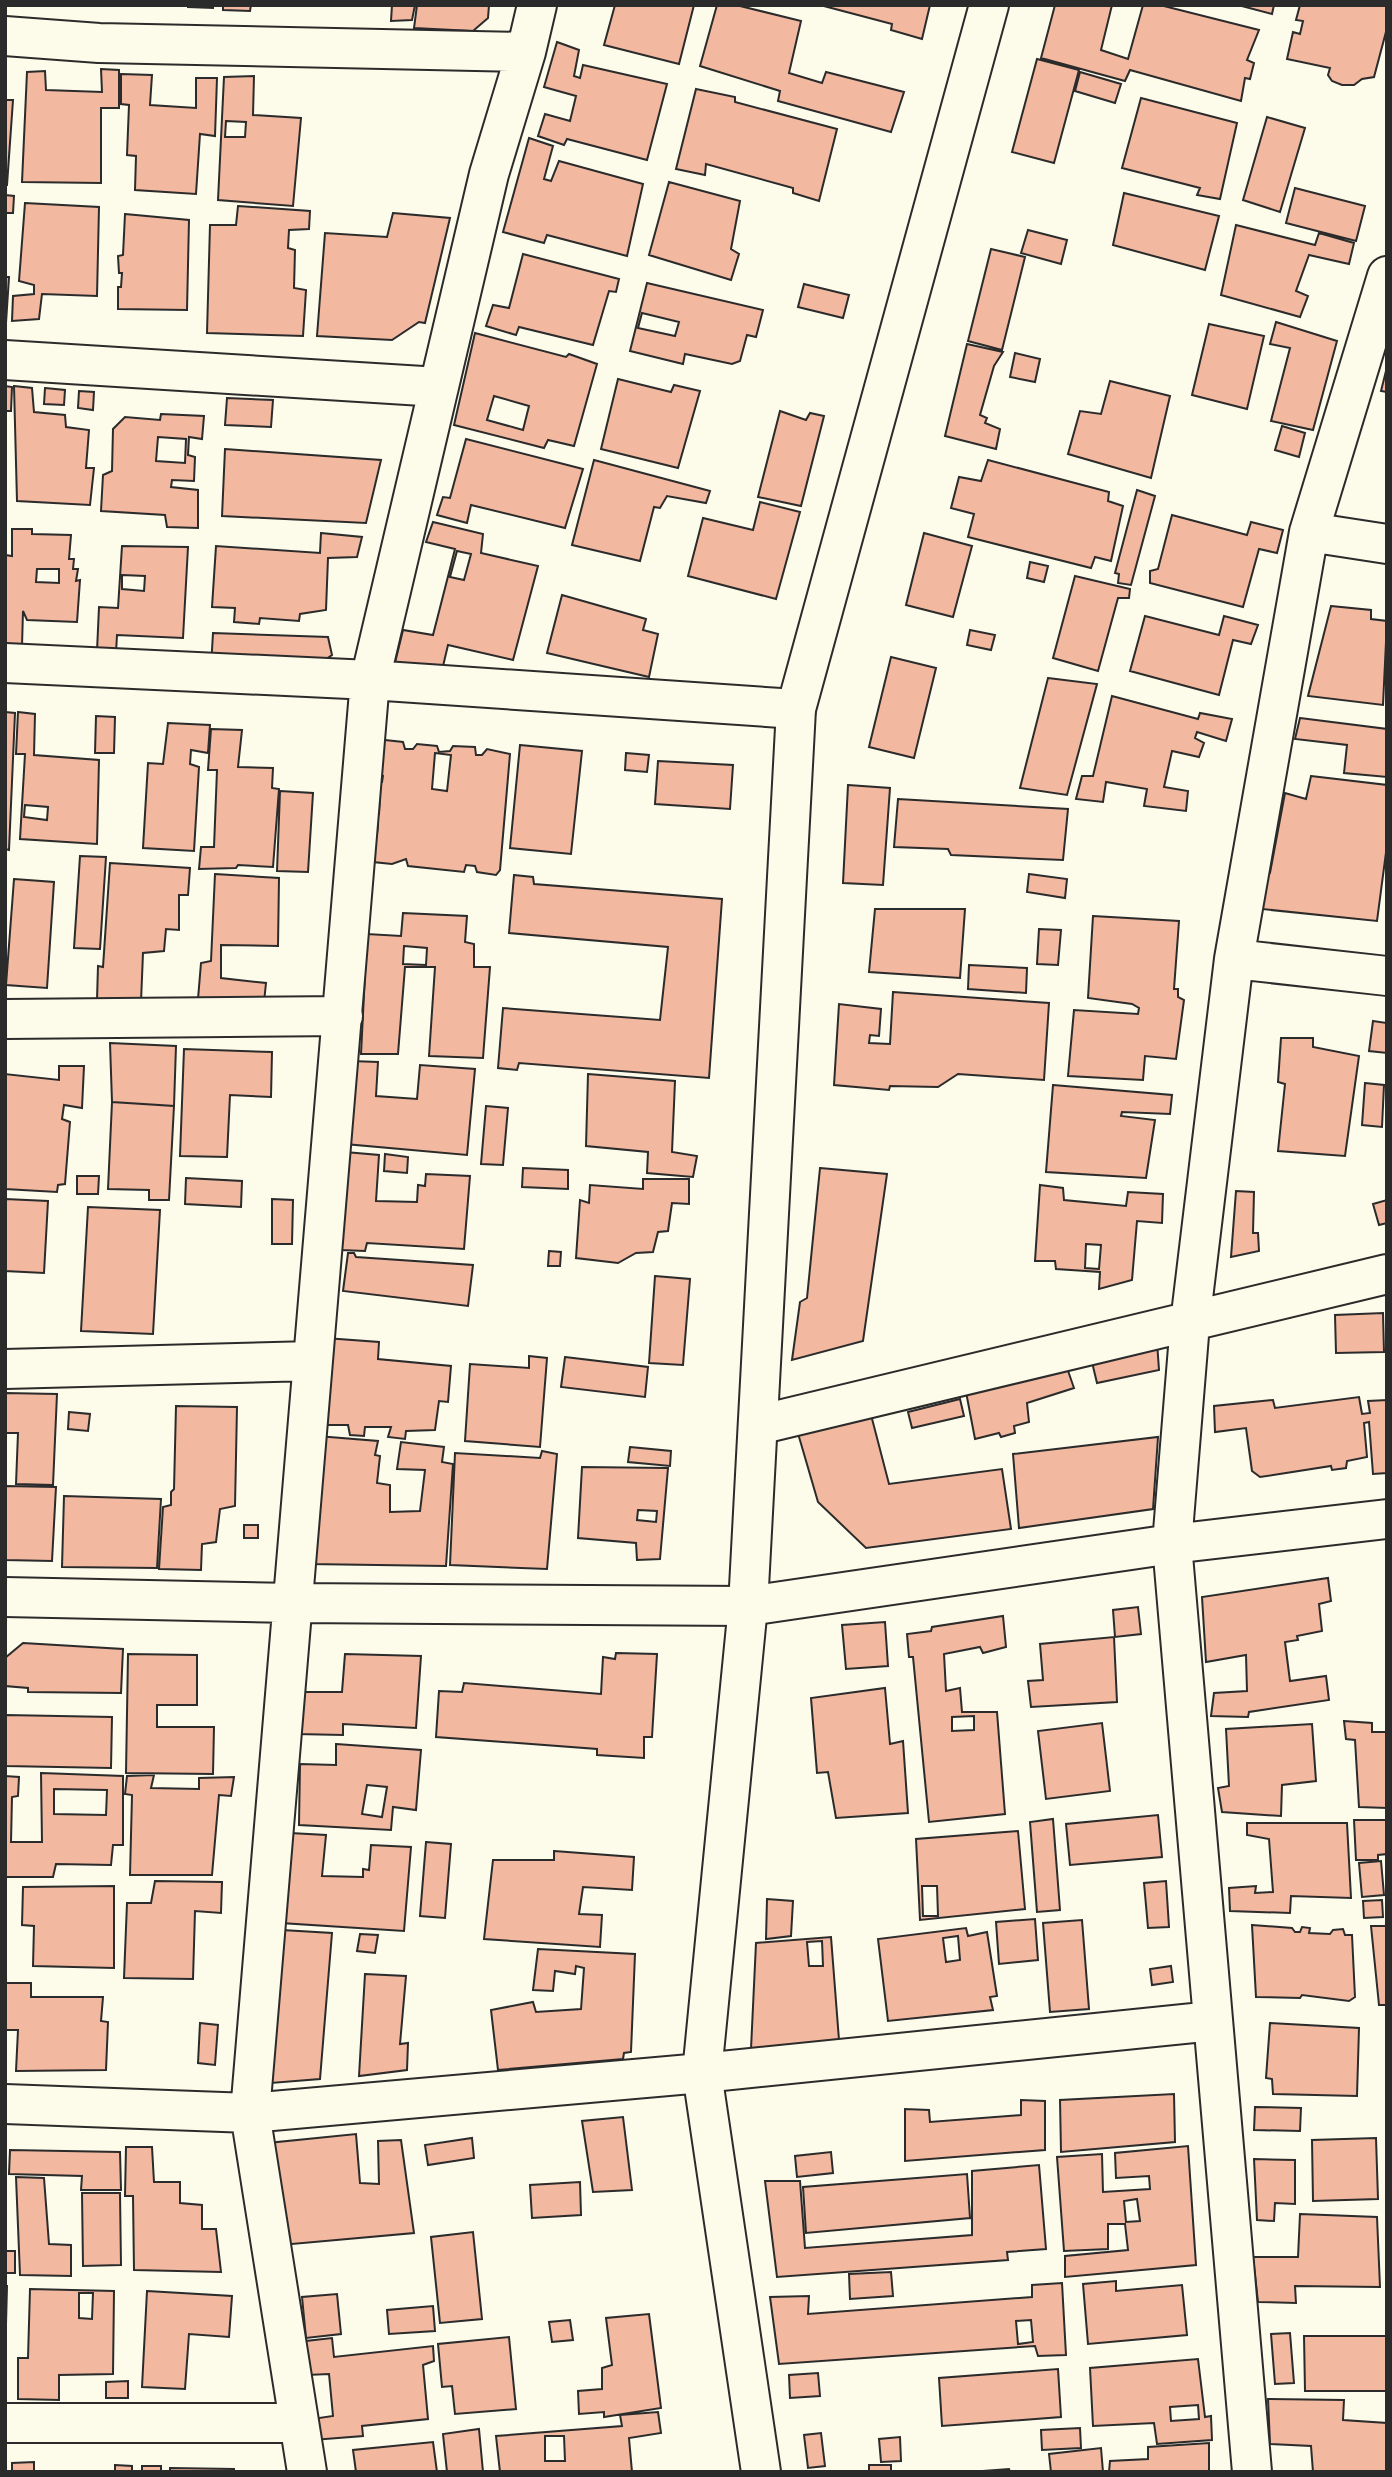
<svg xmlns="http://www.w3.org/2000/svg" width="1392" height="2477" viewBox="0 0 1392 2477" font-family="'PT Sans',sans-serif">
  <style>
    .building { fill: #f2b8a0; stroke: #2b2b2b; stroke-width: 2; fill-rule: evenodd }
    .lines { fill: none; stroke-linecap: round; stroke-linejoin: round }
    .minor-casing { stroke: #2b2b2b; stroke-width: 42 }
    .tertiary-casing { stroke: #2b2b2b; stroke-width: 42 }
    .minor { stroke: #fdfbea; stroke-width: 38 }
    .tertiary { stroke: #fdfbea; stroke-width: 38 }
  </style>
  <rect width="100%" height="100%" fill="#fdfbea"/>
  <path class="building" d="M188 5H213V8L188 7Z
    M223 5H251L250 11 223 10Z
    M392 5H415L412 20 391 21Z
    M417 5H489L488 18 473 31 414 28Z
    M615 5H694L679 64 604 45Z
    M717 5H736L801 21 789 73 822 83 826 72 904 92 891 132 778 101 780 91 700 66Z
    M820 5H930L922 39 891 30 892 24Z
    M1055 5H1112L1101 50 1128 59 1143 5H1160L1259 30 1247 60 1254 63 1250 79 1245 78 1241 101 1130 70 1125 81 1041 58Z
    M1238 5H1274L1272 14Z
    M1300 5H1387V28L1374 77 1362 79 1354 85H1342L1332 81 1328 75 1330 68 1287 59 1293 32 1300 34 1303 21 1296 20Z
    M557 42 579 50 574 76 580 78 583 65 667 84 647 160 567 139 564 145 538 136 545 114 570 121 576 96 544 87Z
    M1037 59 1079 70 1054 163 1012 152Z
    M101 69 119 70V108H101V183L22 182 27 72 45 71 46 90 102 92Z
    M1080 72 1121 84 1115 103 1075 91Z
    M121 74 152 75 150 105 196 108V78H217L215 136 200 134 196 194 135 190 136 156 127 155 129 105 121 104Z
    M254 76 253 115 301 118 293 206 218 200 224 77ZM226 121 246 122 245 137H225Z
    M696 89 735 97V102L837 129 819 201 793 193V188L706 164 705 175 676 169Z
    M1141 98 1237 123 1220 199 1197 195 1200 188 1122 168Z
    M5 100H13L7 185H5Z
    M1267 117 1305 128 1280 212 1243 200Z
    M529 138 553 146 544 179 551 181 559 161 643 184 627 256 547 235 544 243 503 232Z
    M669 182 740 201 731 249 739 254 731 280 649 255Z
    M1295 188 1365 206 1356 241 1286 223Z
    M1124 193 1219 216 1205 270 1113 245Z
    M5 195 14 196 13 213H5Z
    M25 203 99 207 97 296 42 294 39 319 12 321 13 296 34 294V285L19 281Z
    M238 206 310 211 309 229 289 230 288 248 295 250 294 288 306 290 303 336 207 333 210 225H236Z
    M393 213 450 218 425 323 419 322 392 340 317 336 325 233 387 237Z
    M125 214 189 220 187 310 118 309V287H121L122 273H119L118 256 123 255Z
    M1236 225 1315 245 1319 233 1354 243 1349 264 1309 255 1296 291 1308 296 1300 317 1221 295Z
    M1028 230 1067 240 1061 264 1021 253Z
    M991 249 1025 257 1002 350 968 341Z
    M523 254 619 279 616 292 609 291 593 345 519 327 516 335 486 326 493 305 509 308Z
    M5 277H9L6 323H5Z
    M647 283 763 310 756 337 747 335 740 361 732 364 685 354 683 364 630 351ZM642 313 679 322 675 336 638 328Z
    M804 284 849 295 843 318 798 307Z
    M1276 322 1337 341 1313 430 1271 421 1290 348 1270 344Z
    M1209 324 1264 336 1247 409 1192 395Z
    M475 333 566 357 569 354 597 364 574 446 548 440 544 448 454 425ZM494 396 529 406 523 430 487 420Z
    M967 344 1003 352 994 366 980 415 987 418 985 423 1000 429 996 449 945 436Z
    M1015 353 1040 359 1035 382 1010 377Z
    M1387 367V392L1381 391Z
    M618 379 671 392 674 385 700 391 678 468 601 449Z
    M1110 381 1170 396 1151 478 1068 454 1080 411 1101 414Z
    M5 386 12 387 11 411H5Z
    M14 386 32 388 34 412 65 415 66 427 89 430 86 468H94L90 505 17 501Z
    M45 388 65 390 64 405 44 404Z
    M79 391 94 392 93 410 78 408Z
    M227 398 273 400 271 427 225 425Z
    M780 411 806 420 810 413 824 416 801 506 758 497Z
    M161 414 204 416 202 439 189 437 188 455 195 457 194 481 172 480 171 487 198 490V528L167 527 165 515 101 511 103 475 112 471 113 429 125 417 160 420ZM158 437 186 439 185 463 156 461Z
    M1282 426 1305 433 1299 457 1275 450Z
    M466 439 583 469 565 528 471 505 467 523 437 515 443 497 450 498Z
    M225 449 381 460 366 523 222 516Z
    M594 460 710 491 706 503 667 496 660 508 654 507 640 561 572 545Z
    M988 460 1109 492 1108 501 1123 506 1111 561 1095 557 1091 568 968 537 974 514 951 508 959 477 981 481Z
    M1137 490 1155 496 1131 585 1118 583 1119 574 1115 573Z
    M760 502 800 512 776 599 688 576 703 518 753 530Z
    M1172 515 1247 535 1251 522 1283 530 1277 553 1259 549 1243 607 1150 583V571L1158 569Z
    M433 522 483 534 481 553 538 566 513 660 448 645 440 679 392 675 403 630 433 635 455 549 426 542ZM457 551 471 554 464 580 450 577Z
    M12 529H32V534L71 535 69 559H74L73 569H78L76 581 80 580 77 622 27 620 23 611 22 646 5 644V555L12 556ZM37 569H59V583L36 582Z
    M321 533 362 537 357 557 328 558 326 610 300 614 299 621 260 618 259 624 234 622 235 608 212 607 216 546 320 553Z
    M924 533 972 546 953 617 906 605Z
    M122 546 188 547 183 638 117 635 116 653 97 651 99 607 118 608ZM122 575 145 576 144 591 122 589Z
    M1030 562 1048 566 1044 582 1027 578Z
    M1075 576 1130 589 1129 598H1118L1098 671 1053 658Z
    M562 595 646 619 643 630 658 634 649 677 547 653Z
    M1331 606 1371 610V619L1387 621 1383 705 1308 696Z
    M1145 616 1219 635 1224 616 1258 625 1251 644 1233 640 1219 695 1130 671Z
    M970 630 995 635 991 650 967 645Z
    M213 633 328 637 332 655 307 672 211 667Z
    M891 657 936 668 914 758 869 747Z
    M1048 678 1097 684 1067 795 1020 788Z
    M1112 696 1198 719 1200 713 1232 719 1226 741 1197 732 1195 738 1204 743 1199 757 1172 751 1164 787 1188 791 1186 811 1144 806 1147 789 1106 782 1103 802 1076 799 1082 776H1093Z
    M5 712 15 713 9 850 5 849Z
    M18 712 35 714 34 755 99 760 97 844 20 839 25 754H16ZM25 805 48 807 47 820 24 817Z
    M96 716 115 717 114 753H95Z
    M1300 718 1387 729V777L1344 773 1347 745 1295 739Z
    M168 723 210 725 208 753 191 750 190 764 199 767 194 851 143 848 148 763 163 764Z
    M211 729 242 730 238 767 273 768 272 788 279 789 273 867 238 865 236 868 199 869 201 847H214L217 770H208Z
    M385 740 403 742 405 749H413L417 744 437 746 439 752 450 751 453 746 475 747 476 755H482L487 749 510 754 500 870 496 875 477 872 475 866 466 865 464 872 408 866 406 859 392 864 373 862V833L377 834 378 825 372 824 374 816 379 814 380 791H376V782H382L383 776 378 774 380 744ZM435 753 451 755 447 791 432 789Z
    M520 745 582 751 571 854 510 848Z
    M626 753 649 755 647 772 625 770Z
    M658 761 733 765 730 809 655 804Z
    M1311 776 1387 785V845L1377 921 1252 908 1264 874 1270 873 1285 793 1306 799Z
    M848 785 890 788 883 885 843 883Z
    M280 791 313 793 308 872 277 871Z
    M898 799 1068 809 1063 860 951 855 948 849 894 847Z
    M80 856 106 857 100 949 74 948Z
    M110 863 190 868 188 895H179V930L166 929 164 951 143 953 141 1002 97 1000 98 966 103 967Z
    M215 874 279 878 278 946 221 945V978L266 983 264 1002 198 999 201 963 211 961Z
    M1029 874 1067 879 1065 898 1027 892Z
    M514 875 533 877 534 884 722 899 709 1078 519 1063 517 1070 498 1068 503 1008 660 1020 668 947 509 933Z
    M14 879 54 882 47 988 6 985Z
    M875 909H965L960 978 869 972Z
    M403 913 467 916 465 942 474 944V967H490L483 1058 429 1056 435 967H405L398 1054H361L367 934 401 936ZM404 946 427 948 426 965 403 964Z
    M1093 916 1179 921 1174 989H1178V997L1184 1000 1176 1059 1145 1056 1143 1080 1068 1076 1074 1010 1138 1014 1139 1008 1132 1004 1088 998Z
    M1039 929 1061 930 1058 965 1037 964Z
    M969 965 1027 968 1026 993 968 989Z
    M893 992 1049 1003 1044 1080 958 1074 938 1087 890 1086 889 1090 834 1085 839 1004 881 1009 879 1036 870 1035 869 1043 890 1044Z
    M1373 1021 1387 1023V1053L1369 1051Z
    M1281 1038H1313V1047L1359 1056 1345 1156 1278 1151 1285 1084 1278 1082Z
    M110 1043 176 1046 174 1106 112 1102Z
    M184 1049 272 1052 271 1097 230 1095 227 1157 180 1156Z
    M351 1061 378 1062 376 1096 417 1099 420 1065 475 1069 467 1155 345 1144Z
    M59 1066H84L82 1108 64 1105 62 1119 70 1122 65 1184 58 1185 57 1192 5 1189V1074L59 1080Z
    M588 1074 675 1081 672 1152 697 1156 693 1177 647 1173 648 1152 586 1146Z
    M1365 1083 1384 1085 1382 1127 1362 1125Z
    M1053 1085 1172 1095 1170 1114 1122 1112 1121 1116 1155 1120 1146 1178 1046 1172Z
    M112 1102 174 1106 169 1200H149V1190L108 1189Z
    M486 1106 508 1108 503 1165 481 1164Z
    M345 1152 379 1155 376 1201 417 1202 418 1185 425 1186 426 1174 470 1176 464 1249 367 1243 365 1251 340 1250Z
    M385 1154 408 1157 407 1173 384 1171Z
    M523 1168 568 1170V1189L522 1187Z
    M820 1168 887 1174 863 1341 792 1360 800 1302 807 1298Z
    M77 1176H99L98 1194H77Z
    M186 1178 242 1181 241 1207 185 1204Z
    M643 1179H689V1204L672 1203 668 1231 658 1232 653 1252 636 1253 618 1263 576 1258 580 1200 589 1203 590 1185 643 1189Z
    M1040 1185 1063 1188 1064 1200 1126 1206 1128 1192 1163 1194 1162 1223 1137 1221 1132 1280 1099 1289 1100 1272 1056 1269 1055 1261H1035ZM1086 1244 1101 1245 1099 1269 1085 1268Z
    M1236 1191 1254 1192 1253 1233H1258L1259 1251 1231 1257Z
    M5 1199 48 1201 44 1273 5 1271Z
    M272 1199 293 1200 292 1244H272Z
    M1387 1200V1223L1379 1225 1373 1204Z
    M88 1207 160 1210 153 1334 81 1331Z
    M549 1251 561 1252 560 1266H548Z
    M348 1253H354L356 1257 473 1265 468 1306 343 1291Z
    M655 1276 690 1279 683 1365 649 1363Z
    M1383 1313 1384 1352 1336 1353 1335 1315Z
    M325 1338 379 1342 378 1359 451 1366 448 1402 439 1401 435 1430 406 1431 405 1439 388 1437 391 1427H365L364 1436 350 1435 348 1425H317Z
    M1157 1342 1159 1370 1097 1383 1091 1358Z
    M529 1356 547 1358 540 1447 465 1441 470 1364 529 1368Z
    M565 1357 648 1367 645 1397 561 1387Z
    M1066 1365 1074 1388 1027 1403 1029 1422 1014 1426 1015 1433 1001 1437 999 1433 975 1439 966 1392Z
    M5 1393 57 1394 53 1485 16 1484 18 1433H5Z
    M1359 1397 1362 1414 1370 1413 1368 1401 1387 1400V1473L1373 1474 1369 1422 1364 1423 1367 1457 1347 1461 1346 1468 1332 1470 1331 1466 1260 1477 1252 1471 1246 1428 1215 1432 1214 1406 1273 1400 1275 1408Z
    M960 1399 964 1416 912 1428 908 1412Z
    M176 1406 237 1407 235 1506 220 1509 216 1542 202 1544 201 1570 159 1569 163 1507 171 1505V1492L174 1489Z
    M870 1411 889 1484 1002 1469 1011 1529 866 1548 818 1502 797 1430Z
    M69 1412 90 1414 88 1431 68 1429Z
    M317 1436 378 1441 375 1455 380 1456 377 1483 390 1485V1512L420 1511 425 1470 397 1469 401 1442 444 1447 442 1462 453 1464 446 1566 308 1564Z
    M1158 1437 1153 1509 1019 1528 1013 1454Z
    M630 1447 671 1451 670 1466 628 1462Z
    M542 1451 557 1454 547 1569 450 1565 455 1453 540 1458Z
    M582 1467 668 1468 660 1559 637 1560 636 1543 578 1538ZM638 1510 657 1511 656 1522 637 1520Z
    M5 1486 56 1487 52 1561 5 1560Z
    M64 1496 161 1499 157 1568 62 1567Z
    M244 1525H258V1538H244Z
    M1328 1578 1331 1601 1319 1604 1322 1631 1297 1636 1298 1640 1285 1642 1290 1681 1326 1676 1329 1700 1249 1712 1248 1717 1211 1716 1214 1693 1247 1691 1246 1655 1206 1662 1202 1597Z
    M1138 1607 1141 1634 1115 1637 1113 1610Z
    M1003 1616 1006 1647 983 1653 980 1647 944 1654 946 1691 960 1688 962 1712H997L1005 1814 929 1822 913 1657H909L907 1634 931 1631 932 1627ZM974 1716V1730L952 1731V1717Z
    M885 1622 888 1666 846 1669 842 1625Z
    M1114 1637 1117 1702 1031 1707 1028 1681 1043 1680 1040 1644Z
    M23 1643 123 1649 121 1693 28 1692V1688L5 1686V1658Z
    M616 1653 657 1654 652 1737H644V1758L597 1755V1749L436 1737 439 1691 462 1692 464 1683 601 1694 603 1657 615 1659Z
    M128 1654 197 1655V1705H157V1727H214L213 1774 126 1773Z
    M345 1654 421 1656 416 1728 343 1724V1735L296 1734 298 1692H342Z
    M885 1688 890 1744 903 1741 908 1813 836 1818 828 1772 817 1773 811 1698Z
    M5 1715 112 1717 111 1768 5 1766Z
    M1344 1721 1372 1723V1732H1387V1808L1359 1807 1355 1740 1346 1739Z
    M1102 1723 1110 1791 1046 1799 1038 1731Z
    M1312 1724 1316 1781 1282 1785 1281 1816 1222 1812 1218 1788 1229 1786 1226 1729Z
    M336 1744 421 1750 416 1810 393 1807 391 1830 299 1825 300 1764 336 1765ZM367 1785 387 1787 382 1817 362 1814Z
    M41 1773 123 1776V1845H113L111 1865 56 1864 53 1877H5V1776L19 1777 18 1796 12 1797 11 1842H42ZM54 1789 107 1790 106 1815 54 1814Z
    M154 1775 151 1788 199 1789V1778L234 1777 231 1796 219 1795 212 1875H130L132 1795 125 1794 127 1776Z
    M1158 1815 1162 1857 1070 1865 1066 1824Z
    M1053 1819 1060 1910 1037 1912 1030 1822Z
    M1354 1820H1387V1854L1378 1855V1860H1356Z
    M1247 1823H1347L1351 1898 1291 1896 1290 1913 1230 1911 1229 1888 1256 1886 1255 1893 1273 1892 1269 1839 1247 1835Z
    M1018 1831 1025 1909 920 1920 916 1839ZM922 1886H937L938 1916H923Z
    M290 1833 326 1835 322 1876 363 1877V1869L369 1870 371 1845 411 1847 404 1931 281 1923Z
    M426 1842 451 1844 445 1918 420 1916Z
    M554 1851 634 1857 632 1890 583 1887 579 1914 602 1915 600 1947 484 1939 493 1860H554Z
    M1381 1861 1384 1895 1362 1897 1359 1863Z
    M155 1881 222 1882 221 1913 195 1911 193 1979 124 1978 127 1903H151Z
    M1166 1881 1169 1927 1148 1928 1144 1883Z
    M114 1886V1968L33 1966 34 1926 22 1925 23 1887Z
    M767 1899 793 1901 791 1936 766 1939Z
    M1382 1900 1383 1917 1364 1918 1363 1901Z
    M1035 1919 1038 1960 999 1964 996 1922Z
    M1082 1920 1089 2009 1050 2012 1043 1923Z
    M1252 1925 1292 1928 1295 1932H1300L1302 1927 1310 1928 1309 1933 1330 1934 1333 1930 1343 1929 1345 1935H1352L1355 1997 1349 2001 1302 1995 1300 1998 1256 1997Z
    M1371 1926H1387V2005H1379Z
    M966 1928 968 1936 987 1932 997 1996 990 1997 993 2010 888 2021 878 1939ZM958 1936 960 1960 946 1962 943 1938Z
    M282 1930 332 1933 320 2079 271 2083Z
    M360 1934 378 1935 375 1953 357 1951Z
    M831 1937 839 2040 751 2049 756 1943ZM822 1941 823 1966H809L807 1942Z
    M538 1949 635 1954 631 2052 624 2053 623 2059 498 2070 491 2010 533 2002 536 2012 581 2009 584 1968 576 1966 575 1974 555 1971 553 1991 533 1990Z
    M1171 1966 1173 1982 1152 1985 1150 1969Z
    M365 1974 406 1976 400 2044 408 2043 407 2070 359 2076Z
    M5 1983H31V1997H103L101 2021 108 2022 106 2070 16 2071 18 2030H5Z
    M200 2023 218 2025 215 2065 198 2063Z
    M1270 2023 1359 2028 1357 2096 1273 2094 1272 2079 1266 2078Z
    M1174 2094 1175 2142 1061 2152 1060 2100Z
    M1021 2100 1045 2101V2150L905 2161V2109L929 2110 930 2122 1021 2115Z
    M1255 2107 1301 2108 1300 2131 1254 2130Z
    M623 2117 632 2190 593 2192 582 2121Z
    M356 2134 360 2183 379 2184 378 2141 401 2140 414 2233 281 2245 268 2143Z
    M472 2138 474 2158 428 2165 425 2145Z
    M1376 2138 1378 2199 1313 2201 1312 2140Z
    M1188 2146 1196 2265 1065 2277V2256L1128 2250 1125 2224H1108V2249L1064 2251 1057 2157 1102 2154 1103 2192 1150 2189 1149 2176 1116 2178 1115 2153ZM1137 2199 1140 2221 1126 2222 1124 2201Z
    M126 2147H152L154 2182H180V2203L202 2205V2229H216L221 2272 134 2270 133 2196H125Z
    M10 2150 120 2152 121 2190H81L82 2176 9 2174Z
    M831 2152 833 2173 797 2177 795 2156Z
    M1254 2159 1295 2160V2204L1275 2203 1274 2221 1257 2220Z
    M1039 2165 1046 2249 1007 2252 1008 2260 777 2277 765 2181H800L805 2248 972 2235V2171Z
    M967 2174 970 2218 806 2233 803 2187Z
    M16 2177 44 2178 49 2244 71 2245V2276L20 2275Z
    M580 2182 581 2215 532 2218 530 2185Z
    M82 2193H120L121 2265 83 2266Z
    M1300 2214 1377 2217 1380 2287 1295 2286 1296 2303 1258 2302 1253 2257H1298Z
    M473 2232 482 2319 440 2323 431 2237Z
    M5 2251H15V2273H5Z
    M891 2272 893 2296 850 2299 849 2274Z
    M1116 2281V2291L1182 2285 1187 2335 1088 2344 1083 2284Z
    M1062 2283 1066 2355 1038 2356 1035 2346 779 2364 770 2297 809 2296 808 2314 1032 2297V2285ZM1031 2320 1033 2342 1018 2344 1016 2321Z
    M5 2286H7L5 2362Z
    M30 2289 114 2291 113 2374 59 2375V2400L18 2399V2358H28ZM79 2293H93L92 2319 79 2318Z
    M147 2291 232 2296 229 2337 189 2334 185 2389 142 2387Z
    M337 2294 341 2334 306 2338 302 2297Z
    M433 2306 435 2331 389 2334 387 2310Z
    M649 2314 661 2408 604 2417V2412L579 2414 578 2391 602 2389V2368L612 2365 606 2318Z
    M570 2320 573 2340 552 2342 549 2322Z
    M1290 2333 1294 2383 1275 2384 1271 2334Z
    M1304 2336H1387V2391H1305Z
    M509 2337 516 2409 455 2414 452 2386 442 2387 438 2344Z
    M332 2338 334 2357 433 2346 434 2361 423 2365 428 2419 362 2426 363 2436 313 2440 312 2419 333 2416 329 2374 307 2375 306 2341Z
    M1198 2359 1205 2417 1211 2416 1212 2440 1157 2444 1154 2423 1093 2426 1090 2368ZM1198 2405 1199 2419 1171 2421 1170 2407Z
    M1058 2369 1061 2417 942 2426 939 2378Z
    M818 2373 820 2396 790 2398 789 2375Z
    M128 2381V2398H106V2382Z
    M1268 2399 1344 2400 1343 2420 1387 2423V2472H1313L1311 2446 1270 2444Z
    M658 2412 661 2433 629 2438 632 2472H500L496 2436 622 2426 620 2415ZM545 2436H564L565 2461H545Z
    M1080 2428 1081 2448 1042 2450 1041 2430Z
    M479 2429 483 2472H447L443 2434Z
    M821 2433 825 2466 808 2468 804 2435Z
    M900 2437 901 2461 881 2462 879 2439Z
    M433 2442 437 2472H356L353 2450Z
    M1209 2443V2472H1109L1110 2461 1148 2459V2447Z
    M1101 2448 1103 2472H1051L1049 2454Z
    M34 2462V2472H12V2463Z
    M115 2465 132 2466V2472H115Z
    M869 2465H891V2472H869Z
    M142 2466H161V2472H142Z
    M170 2468 234 2469V2472H170Z
    M1009 2469 1010 2472H969Z"/>
  <g class="lines">
    <g class="minor-casing">
      <path id="minor" d="M5 36 99 43 526 52
        M5 360 439 387
        M1309 532 1387 544
        M5 663 370 680 796 709
        M1234 959 1387 976
        M5 1019 343 1016
        M5 1369 313 1361
        M758 1425 1387 1274
        M5 1597 293 1603 748 1606 1172 1544 1387 1519
        M5 2104 250 2113 702 2073 1213 2021
        M5 2423H299
        M307 2472 250 2113 370 680 489 174 526 52 537 5
        M1252 2472 1172 1544 1190 1323 1234 959 1309 532 1387 276"/>
    </g>
    <g class="tertiary-casing">
      <path id="tertiary" d="M761 2472 702 2073 748 1606 796 709 989 5"/>
    </g>
    <use href="#minor" class="minor"/>
    <use href="#tertiary" class="tertiary"/>
  </g>
  <rect width="1392" height="2477" fill="none" stroke="#2b2b2b" stroke-width="14"/>
</svg>
